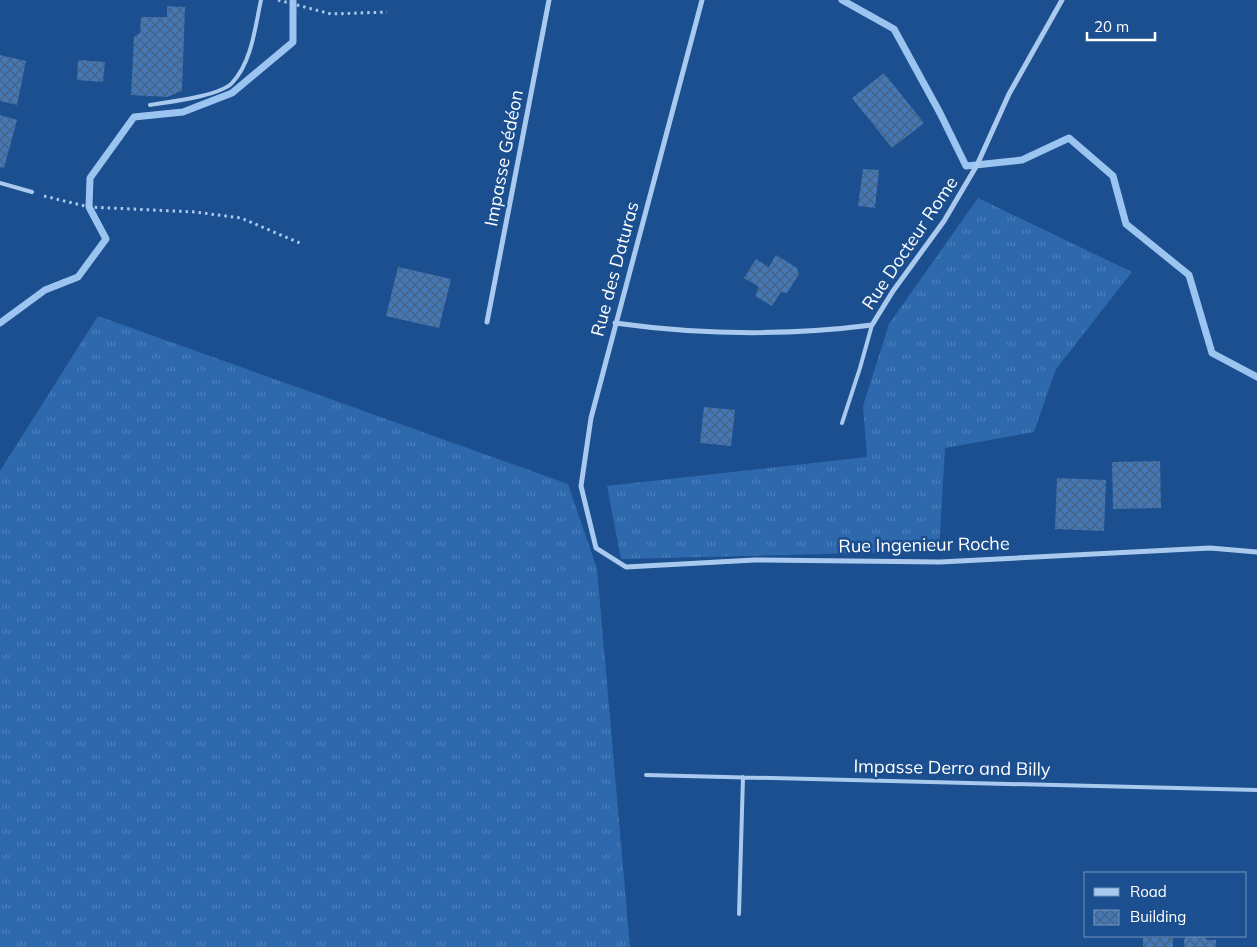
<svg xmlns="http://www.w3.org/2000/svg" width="1257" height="947" viewBox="0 0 1257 947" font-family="Mulish,sans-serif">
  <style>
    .grass { fill: url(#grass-tufts) }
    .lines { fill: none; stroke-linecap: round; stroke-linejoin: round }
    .stream { stroke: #9cc4f0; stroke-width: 7 }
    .building { fill: url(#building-cross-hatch) }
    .path { stroke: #a9c9ee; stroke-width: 3; stroke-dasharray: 2.5 4; stroke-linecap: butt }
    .service { stroke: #a9c9ee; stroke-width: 4 }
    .minor { stroke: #a9c9ee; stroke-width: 5 }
    .labels { text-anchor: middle; stroke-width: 5; stroke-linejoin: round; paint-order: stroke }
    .street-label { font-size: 18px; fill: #fff; stroke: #1b4f8f }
  </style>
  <defs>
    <pattern id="grass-tufts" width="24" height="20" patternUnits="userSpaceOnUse" patternTransform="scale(1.25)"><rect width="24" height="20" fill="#2e69ad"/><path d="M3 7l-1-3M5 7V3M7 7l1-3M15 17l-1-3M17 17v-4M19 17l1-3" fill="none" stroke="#4d80b9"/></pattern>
    <pattern id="building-cross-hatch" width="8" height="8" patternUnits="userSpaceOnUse" patternTransform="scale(1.25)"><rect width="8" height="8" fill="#4478b7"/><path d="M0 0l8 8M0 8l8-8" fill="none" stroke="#486282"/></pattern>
  </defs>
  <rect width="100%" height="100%" fill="#1b4f8f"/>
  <path class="grass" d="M978 198 1132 272 1056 369 1034 432 945 448 939 551 621 559 607 486 867 457 863 406 889 324Z
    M98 316 568 484 597 569 630 947H0V471Z"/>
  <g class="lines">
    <path class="stream" d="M842 0 894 29 940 113 966 166 1022 160 1069 138 1113 176 1126 224 1189 275 1212 353 1257 377
      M0 323 45 290 78 277 106 239 89 207 90 178 134 117 183 112 232 93 293 42V0"/>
  </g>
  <path class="building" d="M167 6 185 7 182 91 167 97 131 95 134 37 140 33 141 17H167Z
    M0 55 26 61 17 105 0 101Z
    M78 60 105 62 103 82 77 80Z
    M884 73 924 123 892 148 852 98Z
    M0 115 17 120 4 168 0 167Z
    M863 169 879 170 875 208 858 206Z
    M776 255 797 268 799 274 787 293 781 292 772 306 755 296 759 287 744 278 756 259 769 267Z
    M398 267 451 279 439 328 386 316Z
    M704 407 735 410 731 446 700 443Z
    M1160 461 1161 508 1113 509 1112 462Z
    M1057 478 1106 480 1104 531 1055 529Z
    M1187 936H1203L1207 940H1216V947H1184V940Z
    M1143 938H1173V947H1143Z"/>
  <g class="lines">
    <path class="path" d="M278 0 331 14 387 12
      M44 196 89 207 195 212 241 218 302 244"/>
    <path class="service" d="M150 105C168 102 220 96 232 83 252 62 255 27 261 0
      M0 183 32 192
      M842 423 860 368 872 325
      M646 775 1257 790
      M739 914 743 777"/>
    <path class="minor" d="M702 0 591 418 581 486 596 548 626 567 755 560 940 562 1210 548 1257 552
      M487 322 549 0
      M615 323C701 335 786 336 872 325L893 291 944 221 977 165 1009 94 1062 0"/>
  </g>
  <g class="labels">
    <g class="street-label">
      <text transform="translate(504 158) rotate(-79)" y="6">Impasse Gédéon</text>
      <text transform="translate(910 243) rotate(-56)" y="6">Rue Docteur Rome</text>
      <text transform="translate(615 269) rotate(-75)" y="6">Rue des Daturas</text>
      <text transform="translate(924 545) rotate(-1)" y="6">Rue Ingenieur Roche</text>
      <text transform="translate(952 768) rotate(1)" y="6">Impasse Derro and Billy</text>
    </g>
  </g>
  <rect x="1084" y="872" width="162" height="65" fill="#1b4f8f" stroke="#7695bc"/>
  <rect x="1094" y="888" width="25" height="8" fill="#a9c9ee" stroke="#7695bc"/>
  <text x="1130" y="897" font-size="15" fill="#ffffff">Road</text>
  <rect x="1094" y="910" width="25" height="15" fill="url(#building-cross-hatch)" stroke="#7695bc"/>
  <text x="1130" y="922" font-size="15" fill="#ffffff">Building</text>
  <path d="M1087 32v8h68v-8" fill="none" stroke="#ffffff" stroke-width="2.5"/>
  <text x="1094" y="32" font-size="15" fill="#ffffff" stroke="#1b4f8f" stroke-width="4" paint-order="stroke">20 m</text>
</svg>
